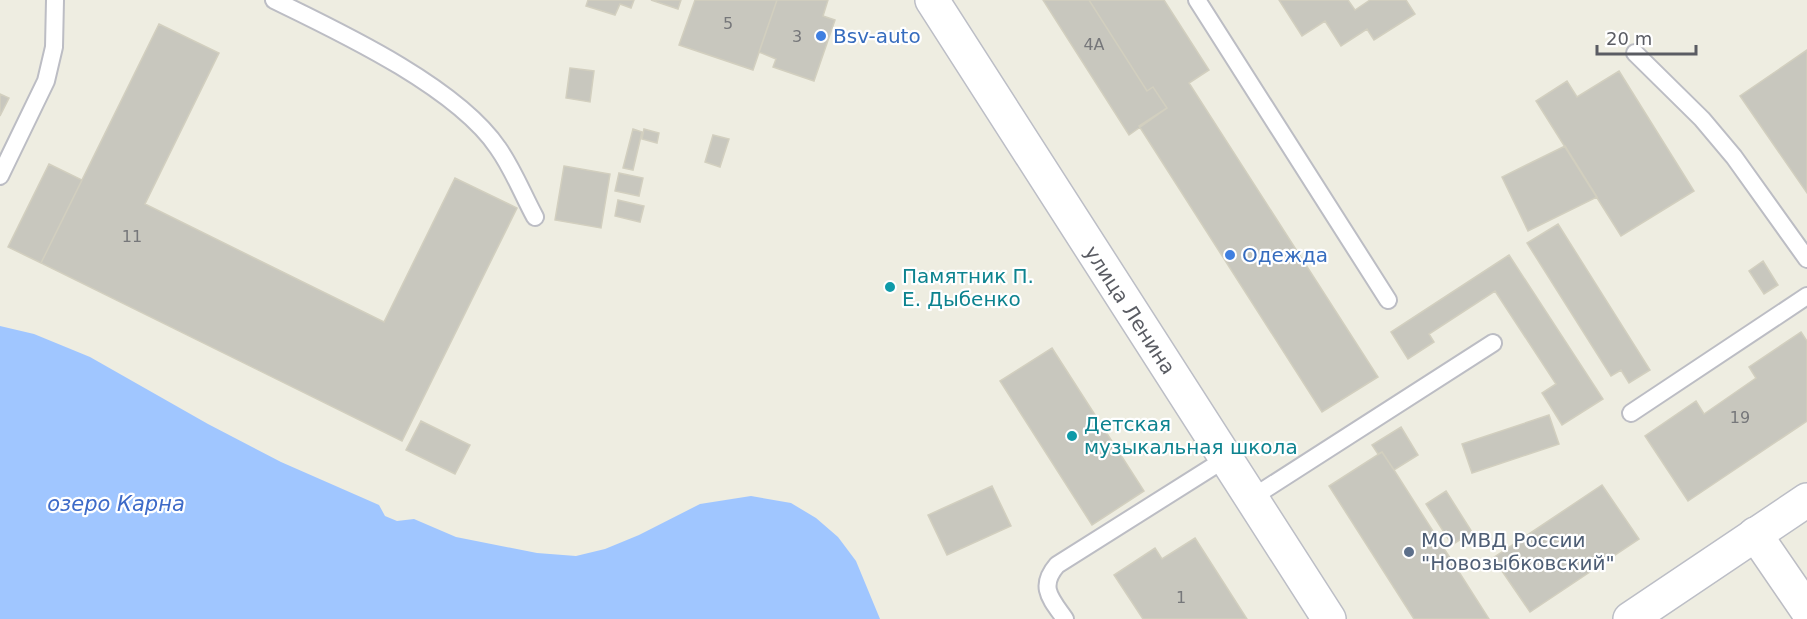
<svg xmlns="http://www.w3.org/2000/svg" width="1807" height="619" viewBox="0 0 1807 619" font-family="'DejaVu Sans',sans-serif">
  <style>
    .water { fill: #a0c6ff }
    .building { fill: #c8c7be; stroke: #d2cfbf; stroke-width: 1.5 }
    .lines { fill: none; stroke-linecap: round; stroke-linejoin: round }
    .service-casing { stroke: #bcbdc4; stroke-width: 20 }
    .minor-casing { stroke: #bcbdc4; stroke-width: 36 }
    .secondary-casing { stroke: #bcbec6; stroke-width: 36 }
    .service { stroke: #fff; stroke-width: 16 }
    .minor { stroke: #fff; stroke-width: 33 }
    .secondary { stroke: #fff; stroke-width: 33 }
    .shop-dot { fill: #3f7fe0; stroke: #fff; stroke-width: 2 }
    .culture-dot { fill: #0f9aa8; stroke: #fff; stroke-width: 2 }
    .service-dot { fill: #5c6f8a; stroke: #fff; stroke-width: 2 }
    .labels { text-anchor: middle; stroke-width: 4.5; stroke-linejoin: round; paint-order: stroke }
    .number-label { font-size: 16px; fill: #76777a }
    .shop-label { font-size: 20px; fill: #366cbe; stroke: #fff; text-anchor: start }
    .culture-label { font-size: 20px; fill: #0d838f; stroke: #fff; text-anchor: start }
    .street-label { font-size: 20px; fill: #5a5c63; stroke: #fff }
    .service-label { font-size: 20px; fill: #4e5e75; stroke: #fff; text-anchor: start }
    .water-label { font-size: 21px; font-style: italic; fill: #3d6ac8; stroke: #fff }
  </style>
  <rect width="100%" height="100%" fill="#eeede1"/>
  <path class="water" d="M0 326 34 334 90 357 208 424 281 462 379 505 385 516 397 521 414 519 456 537 537 553 576 556 605 549 639 535 700 504 751 496 791 503 816 518 838 537 856 561 880 619H0Z"/>
  <path class="building" d="M588 0H634L631 8 620 4 615 15 586 6Z
    M651 0H681L678 9Z
    M695 0H777L753 70 679 45Z
    M777 0H828L823 16 835 20 814 81 773 67 776 59 759 52Z
    M1043 0H1089L1147 91 1153 87 1167 108 1129 135Z
    M1089 0H1164L1209 70 1189 83 1378 377 1322 412 1139 126 1167 108 1153 87 1147 91Z
    M1279 0H1348L1355 10 1370 0H1406L1415 14 1374 40 1367 29 1341 46 1325 21 1302 36Z
    M159 24 219 53 145 204 384 322 455 178 517 208 402 441 41 263Z
    M1807 50V193L1740 96Z
    M570 68 594 71 590 102 566 98Z
    M1619 71 1694 191 1621 236 1536 101 1567 81 1577 97Z
    M0 94 9 98 0 116Z
    M633 129 642 132 633 170 623 168Z
    M644 129 659 133 657 143 642 139Z
    M713 135 729 139 720 167 705 162Z
    M1565 146 1597 197 1528 231 1502 177Z
    M49 164 82 180 41 263 8 247Z
    M564 166 610 174 601 228 555 220Z
    M619 173 643 178 639 196 615 191Z
    M618 200 644 206 640 222 615 216Z
    M1558 224 1650 370 1629 383 1621 370 1611 376 1527 243Z
    M1509 255 1603 399 1562 425 1542 393 1556 384 1495 291 1429 334 1434 342 1408 359 1391 332Z
    M1763 261 1778 285 1764 294 1749 271Z
    M1801 332 1807 341V421L1688 501 1645 436 1696 401 1704 414 1756 378 1749 367Z
    M1052 348 1144 491 1092 525 1000 381Z
    M1549 415 1559 444 1472 473 1462 444Z
    M421 421 470 445 455 474 406 450Z
    M1401 427 1418 455 1394 470 1382 452 1378 454 1372 445Z
    M1382 452 1394 470 1489 619H1414L1329 486Z
    M1602 485 1639 539 1530 612 1493 558Z
    M992 486 1011 526 947 555 928 515Z
    M1446 491 1472 532 1452 545 1426 504Z
    M1195 538 1247 619H1143L1114 575 1155 548 1162 559Z"/>
  <g class="lines">
    <g class="service-casing">
      <path id="service" d="M274 0C340 32 457 87 498 148 513 169 523 195 535 217
        M1197 0 1388 300
        M1635 53 1702 119 1734 157 1807 259
        M0 176 46 81 54 47 55 0
        M1631 413 1807 296
        M1250 499 1493 343
        M1065 619C1051 599 1038 587 1057 565L1225 459"/>
    </g>
    <g class="minor-casing">
      <path id="minor" d="M1755 534 1807 610"/>
    </g>
    <g class="secondary-casing">
      <path id="secondary" d="M932 0 1329 619
        M1630 619 1807 500"/>
    </g>
    <use href="#service" class="service"/>
    <use href="#minor" class="minor"/>
    <use href="#secondary" class="secondary"/>
  </g>
  <g class="shop-dot">
    <circle cx="821" cy="36" r="6"/>
    <circle cx="1230" cy="255" r="6"/>
  </g>
  <g class="culture-dot">
    <circle cx="890" cy="287" r="6"/>
    <circle cx="1072" cy="436" r="6"/>
  </g>
  <circle class="service-dot" cx="1409" cy="552" r="6"/>
  <g class="labels">
    <g class="number-label">
      <text x="728" y="29">5</text>
      <text x="797" y="42">3</text>
      <text x="1094" y="50">4А</text>
      <text x="132" y="242">11</text>
      <text x="1740" y="423">19</text>
      <text x="1181" y="603">1</text>
    </g>
    <g class="shop-label">
      <text x="833" y="43">Bsv-auto</text>
      <text x="1242" y="262">Одежда</text>
    </g>
    <g class="culture-label">
      <text x="902" y="283">Памятник П.<tspan x="902" dy="23">Е. Дыбенко</tspan></text>
      <text x="1084" y="431">Детская<tspan x="1084" dy="23">музыкальная школа</tspan></text>
    </g>
    <g class="street-label">
      <text transform="translate(1130 310) rotate(57)" y="7">улица Ленина</text>
    </g>
    <g class="service-label">
      <text x="1421" y="547">МО МВД России<tspan x="1421" dy="23">"Новозыбковский"</tspan></text>
    </g>
    <g class="water-label">
      <text x="116" y="511">озеро Карна</text>
    </g>
  </g>
  <path d="M1597 45v9h99v-9" fill="none" stroke="#5a5c63" stroke-width="3"/>
  <text x="1606" y="45" font-size="18" fill="#5a5c63" stroke="#ffffff" stroke-width="4.5" paint-order="stroke">20 m</text>
</svg>
